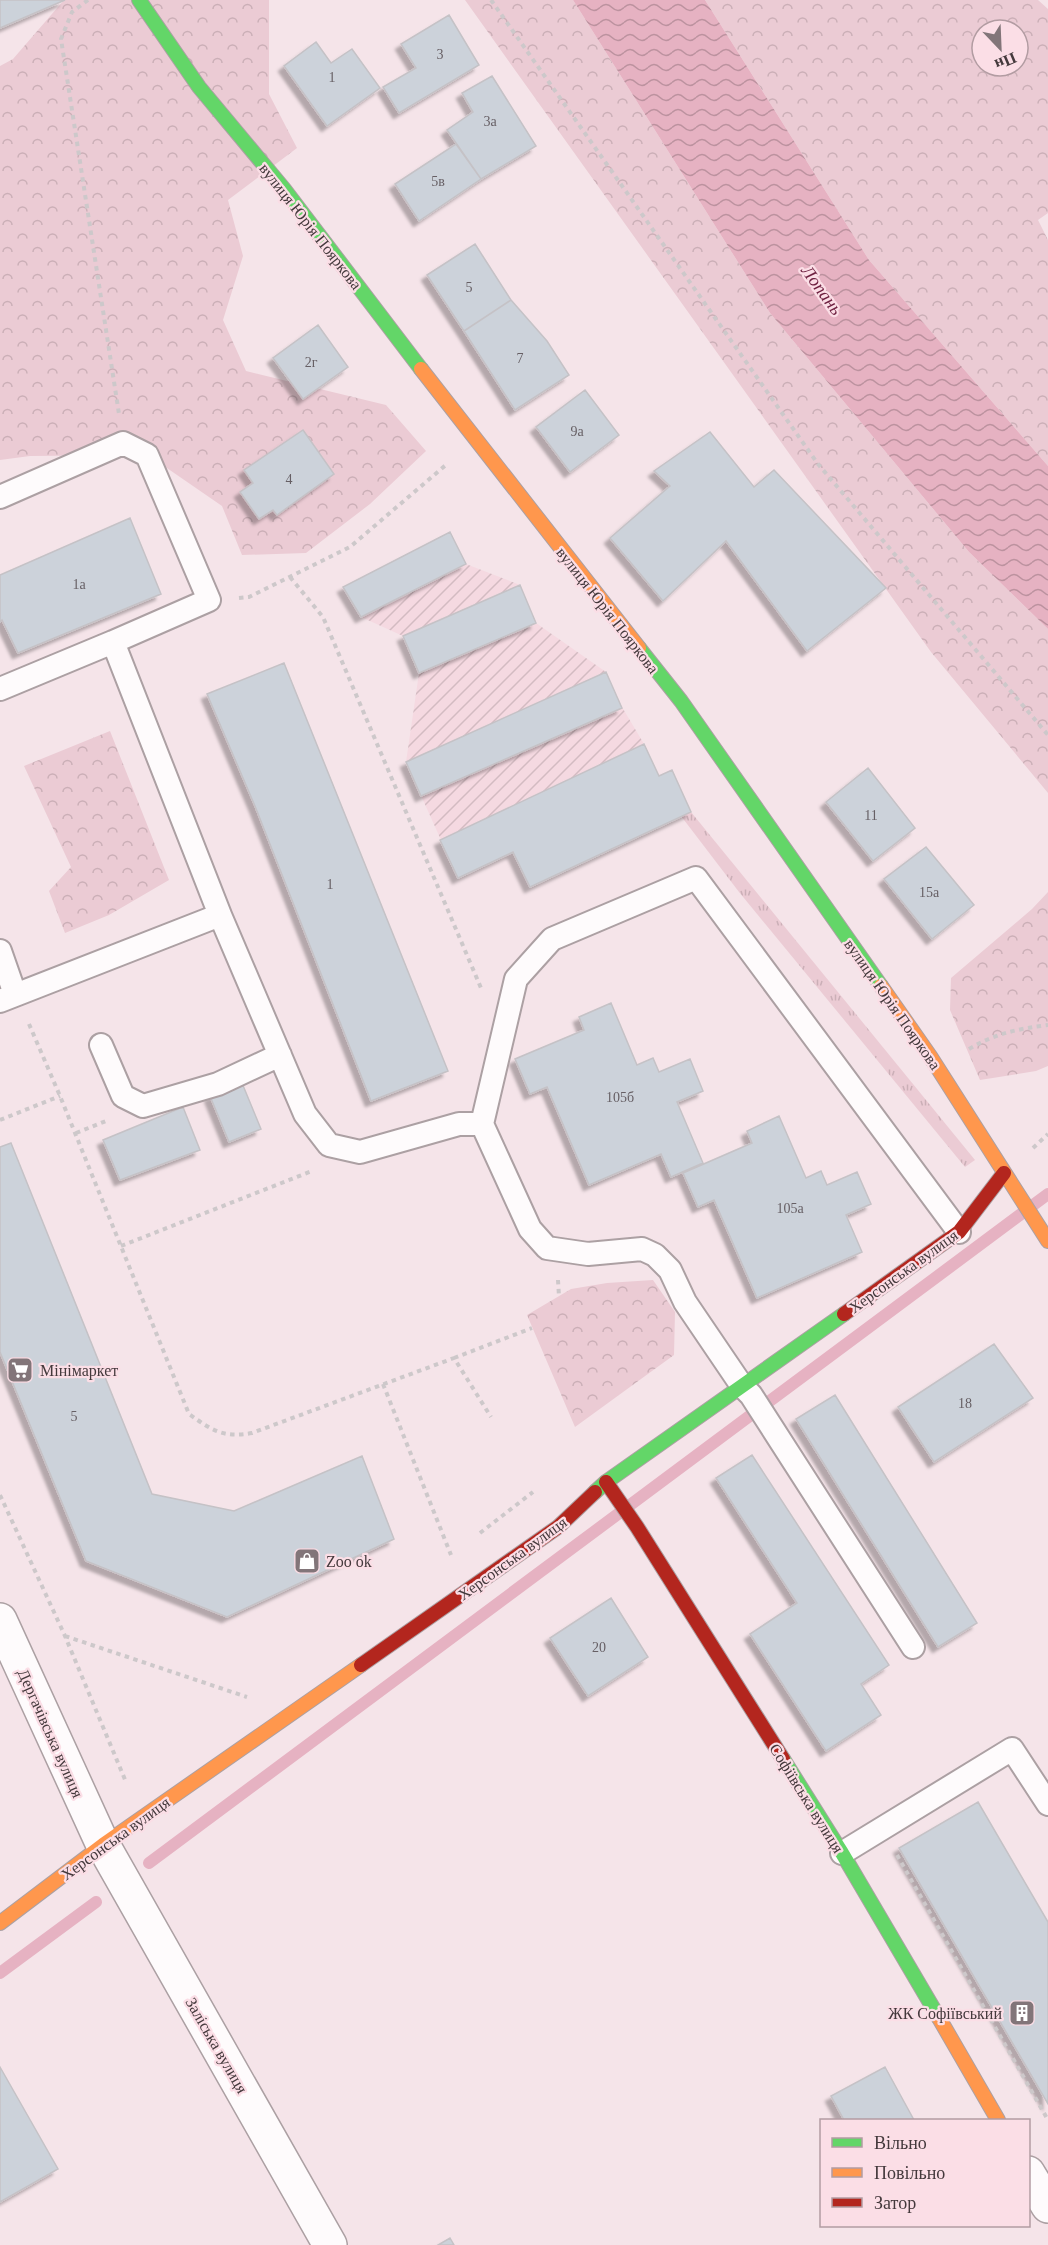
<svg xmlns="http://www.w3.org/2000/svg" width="1048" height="2245" viewBox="0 0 1048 2245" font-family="Georgia,serif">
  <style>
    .industrial { fill: url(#industrial-furrows) }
    .grass { fill: url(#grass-tufts) }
    .forest { fill: url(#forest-crowns); fill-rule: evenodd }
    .water { fill: url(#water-waves) }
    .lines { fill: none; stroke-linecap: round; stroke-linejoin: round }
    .stream { stroke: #e6b2c2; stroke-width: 12 }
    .building { fill: #ccd2da; stroke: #c5c2c6; stroke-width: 1.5; filter: url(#shadow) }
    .lane-casing { stroke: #aca0a3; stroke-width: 26 }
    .street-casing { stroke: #aca0a3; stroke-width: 36 }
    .fast-casing { stroke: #aca0a3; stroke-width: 16 }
    .slow-casing { stroke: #aca0a3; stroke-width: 16 }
    .jam-casing { stroke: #aca0a3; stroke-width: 16 }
    .path { stroke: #cdc8ca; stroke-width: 4; stroke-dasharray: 4.5 4.5; stroke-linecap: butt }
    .lane { stroke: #fefbfc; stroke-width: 22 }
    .street { stroke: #fefbfc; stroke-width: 33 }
    .fast { stroke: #63d668; stroke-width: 14 }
    .slow { stroke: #ff974d; stroke-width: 14 }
    .jam { stroke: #b3261e; stroke-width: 14 }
    .labels { text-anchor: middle; stroke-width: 4.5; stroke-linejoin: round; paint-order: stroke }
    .number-label { font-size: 14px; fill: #665f64 }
    .street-label { font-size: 16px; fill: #44393c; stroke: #fbdee6 }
    .poi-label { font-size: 16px; fill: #44393c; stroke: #fbdee6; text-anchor: start }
    .water-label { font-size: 18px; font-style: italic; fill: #6f2141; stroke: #fbdee6 }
  </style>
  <defs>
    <pattern id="industrial-furrows" width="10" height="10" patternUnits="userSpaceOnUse" patternTransform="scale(1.5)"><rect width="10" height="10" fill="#f5d9e1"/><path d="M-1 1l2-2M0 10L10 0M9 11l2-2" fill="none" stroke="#d3bbc2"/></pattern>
    <pattern id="grass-tufts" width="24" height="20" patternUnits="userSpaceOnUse" patternTransform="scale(1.5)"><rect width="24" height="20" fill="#ebcbd4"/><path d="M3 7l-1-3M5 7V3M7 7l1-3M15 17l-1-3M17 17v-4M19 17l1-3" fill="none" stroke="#cbafb7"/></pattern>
    <pattern id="forest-crowns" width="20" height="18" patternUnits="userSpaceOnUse" patternTransform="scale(1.5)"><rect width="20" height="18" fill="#ebcbd4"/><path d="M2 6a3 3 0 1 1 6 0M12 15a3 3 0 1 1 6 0" fill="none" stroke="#cbafb7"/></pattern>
    <pattern id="water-waves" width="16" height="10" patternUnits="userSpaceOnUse" patternTransform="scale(1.5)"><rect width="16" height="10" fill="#e6b2c2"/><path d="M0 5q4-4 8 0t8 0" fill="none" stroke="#bc929f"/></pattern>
    <filter id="shadow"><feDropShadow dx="-5.5" dy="5.5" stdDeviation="1.5" flood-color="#0004"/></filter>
  </defs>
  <rect width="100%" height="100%" fill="#f5e4e9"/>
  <path class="industrial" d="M450 532 466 564 520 585 536 623 606 672 622 707 644 744 659 776 672 770 691 812 530 887 513 852 458 878 406 762 419 673 403 636 361 617 343 587Z"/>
  <path class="grass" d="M691 812 975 1160 965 1167 739 892 681 816Z"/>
  <path class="forest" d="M64 0H269V94L297 148 228 200 243 256 223 320 246 371 386 405 426 451 370 504 306 553 242 555 222 506 148 455 30 456 0 460V66L13 59Z
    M465 0H573L770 313 969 552 1048 629V793L931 652Z
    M705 0H1038L1048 9V213L1038 220 1048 240V466L869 260ZM982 30H1018V66H982Z
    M110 731 169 880 109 915 65 933 49 891 71 867 24 766Z
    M1048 892V1066L1036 1071 980 1080 950 1010 951 978 1032 909Z
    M653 1280 675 1312 674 1355 575 1427 527 1315 571 1289 607 1283Z"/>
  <path class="water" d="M573 0H705L869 260 1048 466V629L969 552 770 313Z"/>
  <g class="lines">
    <path class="stream" d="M149 1863 1048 1194
      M0 1973 96 1902"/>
  </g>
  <path class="building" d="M0 0H65L0 28Z
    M449 15 479 65 399 113 383 87 416 68 401 44Z
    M316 42 331 63 352 49 380 88 327 126 284 66Z
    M492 76 536 146 481 179 447 130 473 112 462 93Z
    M456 144 481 179 419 221 395 184Z
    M475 244 511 300 464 331 427 275Z
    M511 300 547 341 569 375 515 410 464 331Z
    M318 325 348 367 303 399 273 358Z
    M585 390 619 435 570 472 536 427Z
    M303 430 334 474 277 515 273 510 259 519 240 492 253 483 244 470Z
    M710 432 754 487 774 470 886 588 807 651 726 541 663 601 610 538 670 486 654 471Z
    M130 518 161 594 18 653 2 620 0 622V575Z
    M450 532 466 564 361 617 343 587Z
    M520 585 536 623 419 673 403 636Z
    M284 663 448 1071 371 1101 255 806 207 694Z
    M606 672 622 708 421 796 406 762Z
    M644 744 659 776 672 770 691 812 530 887 513 852 458 878 440 840Z
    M868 768 915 828 873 861 826 802Z
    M926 847 974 905 932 939 884 879Z
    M611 1003 637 1065 653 1058 659 1072 690 1059 703 1091 677 1102 703 1163 671 1177 661 1154 589 1185 547 1087 530 1094 515 1059 584 1030 579 1017Z
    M242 1083 261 1129 229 1142 210 1096Z
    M183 1107 200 1150 120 1180 103 1140Z
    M779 1116 806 1178 821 1171 827 1185 857 1172 871 1204 846 1215 862 1252 757 1298 714 1200 698 1207 683 1173 752 1143 747 1131Z
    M11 1143 152 1494 234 1511 362 1456 394 1539 227 1617 86 1561 0 1352V1147Z
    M994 1344 1033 1398 934 1462 898 1407Z
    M835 1395 977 1623 938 1647 796 1419Z
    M752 1455 889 1665 861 1684 881 1715 826 1751 750 1634 797 1603 716 1478Z
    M611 1598 648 1657 588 1696 550 1638Z
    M978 1802 1048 1922V2104L899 1848Z
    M0 2067 58 2169 0 2202Z
    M885 2067 914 2120H844L831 2096Z
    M450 2238 454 2245H438Z"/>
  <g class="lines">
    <g class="lane-casing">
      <path id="lane" d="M0 497 123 443 147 455 209 600 113 642
        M0 689 113 642 220 915 305 1114 329 1145 360 1152 459 1124H482L530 1229 547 1248 588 1254 642 1249 655 1255 670 1270 685 1302 742 1386 751 1395 913 1647
        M0 951 15 994
        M0 1001 220 915
        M101 1045 123 1096 143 1106 218 1084 280 1055
        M482 1124 516 979 552 939 696 878 959 1232
        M842 1853 1012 1749 1048 1804"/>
    </g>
    <g class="street-casing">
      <path id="street" d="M0 1620 103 1845 330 2245
        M1028 2173 1048 2206"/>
    </g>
    <g class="fast-casing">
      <path id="fast" d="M139 0 199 87 284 189 421 369
        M639 648 681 701 881 986
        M595 1492 606 1482 844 1314
        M783 1759 842 1853 939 2018"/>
    </g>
    <g class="slow-casing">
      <path id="slow" d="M421 369 639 648
        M881 986 930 1056 1048 1241
        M0 1923 103 1845 361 1665
        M939 2018 998 2120"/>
    </g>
    <g class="jam-casing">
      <path id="jam" d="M844 1314 959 1232 1004 1173
        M606 1482 637 1527 783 1759
        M361 1665 558 1527 595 1492"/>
    </g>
    <path class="path" d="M88 0 72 12 61 39 119 414
      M491 0 818 464 1048 735
      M290 577 323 617 481 988
      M239 598 249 597 350 547 447 464
      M29 1024 60 1096 189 1414C213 1431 223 1438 252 1433L454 1358 491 1417
      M969 1049C996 1033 1018 1029 1048 1025
      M0 1120 60 1096
      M76 1133 106 1121
      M1033 1148 1048 1134
      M121 1246 312 1171
      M558 1280 559 1297
      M454 1358 532 1328
      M383 1384 451 1555
      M0 1495 65 1636 126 1782
      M480 1533 533 1492
      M65 1636 247 1697
      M897 1855 1048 2120"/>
    <use href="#lane" class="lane"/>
    <use href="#street" class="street"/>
    <use href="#fast" class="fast"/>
    <use href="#slow" class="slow"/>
    <use href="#jam" class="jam"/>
  </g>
  <defs>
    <g id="supermarket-square" transform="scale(1.35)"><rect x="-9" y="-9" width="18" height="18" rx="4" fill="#827579" stroke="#fbdee6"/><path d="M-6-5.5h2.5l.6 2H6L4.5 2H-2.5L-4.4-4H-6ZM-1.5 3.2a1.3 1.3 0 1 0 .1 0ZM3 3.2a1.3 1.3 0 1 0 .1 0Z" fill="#fff"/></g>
    <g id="shop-square" transform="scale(1.35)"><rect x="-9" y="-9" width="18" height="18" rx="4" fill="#827579" stroke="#fbdee6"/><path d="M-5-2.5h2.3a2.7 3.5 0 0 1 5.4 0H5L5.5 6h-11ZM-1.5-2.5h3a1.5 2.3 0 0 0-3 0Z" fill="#fff"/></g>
    <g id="building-square" transform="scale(1.35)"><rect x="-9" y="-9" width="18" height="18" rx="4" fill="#827579" stroke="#fbdee6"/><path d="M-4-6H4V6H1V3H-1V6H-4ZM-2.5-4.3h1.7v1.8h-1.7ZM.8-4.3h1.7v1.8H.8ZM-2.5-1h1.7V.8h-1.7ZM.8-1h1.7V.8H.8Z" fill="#fff"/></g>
  </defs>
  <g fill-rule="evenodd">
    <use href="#supermarket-square" x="20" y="1370"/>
    <use href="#shop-square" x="307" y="1561"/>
    <use href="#building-square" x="1022" y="2013"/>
  </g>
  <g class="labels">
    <g class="number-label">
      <text x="440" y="59">3</text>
      <text x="332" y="82">1</text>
      <text x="490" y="126">3а</text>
      <text x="438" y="186">5в</text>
      <text x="469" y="292">5</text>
      <text x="520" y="363">7</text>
      <text x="311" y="367">2г</text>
      <text x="577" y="436">9а</text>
      <text x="289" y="484">4</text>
      <text x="79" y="589">1а</text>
      <text x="871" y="820">11</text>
      <text x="330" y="889">1</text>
      <text x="929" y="897">15а</text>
      <text x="620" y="1102">105б</text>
      <text x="790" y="1213">105а</text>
      <text x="965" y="1408">18</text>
      <text x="74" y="1421">5</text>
      <text x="599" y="1652">20</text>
    </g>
    <g class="street-label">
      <text transform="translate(311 226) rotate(52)" y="6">вулиця Юрія Пояркова</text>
      <text transform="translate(608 610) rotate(52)" y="6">вулиця Юрія Пояркова</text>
      <text transform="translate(893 1004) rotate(55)" y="6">вулиця Юрія Пояркова</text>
      <text transform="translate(903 1271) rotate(-36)" y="6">Херсонська вулиця</text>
      <text transform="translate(512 1558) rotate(-36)" y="6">Херсонська вулиця</text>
      <text transform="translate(51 1733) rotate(66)" y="6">Дергачівська вулиця</text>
      <text transform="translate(807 1798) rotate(58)" y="6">Софіївська вулиця</text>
      <text transform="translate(115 1838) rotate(-36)" y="6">Херсонська вулиця</text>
      <text transform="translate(217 2045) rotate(60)" y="6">Заліська вулиця</text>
    </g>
    <g class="poi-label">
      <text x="40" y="1376">Мінімаркет</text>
      <text x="326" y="1567">Zoo ok</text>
      <text x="1002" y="2019" text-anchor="end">ЖК Софіївський</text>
    </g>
    <g class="water-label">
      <text transform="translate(822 290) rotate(54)" y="6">Лопань</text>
    </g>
  </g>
  <rect x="820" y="2119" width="210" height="108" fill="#fbdee6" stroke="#b29ca2" stroke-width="1.5"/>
  <rect x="832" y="2138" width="30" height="9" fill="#63d668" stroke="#b29ca2" stroke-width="1.5"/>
  <text x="874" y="2149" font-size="18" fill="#44393c">Вільно</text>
  <rect x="832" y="2168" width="30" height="9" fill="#ff974d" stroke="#b29ca2" stroke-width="1.5"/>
  <text x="874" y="2179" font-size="18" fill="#44393c">Повільно</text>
  <rect x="832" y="2198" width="30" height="9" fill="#b3261e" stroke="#b29ca2" stroke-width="1.5"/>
  <text x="874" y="2209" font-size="18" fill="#44393c">Затор</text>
  <g transform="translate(1000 48) rotate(157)"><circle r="28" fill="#fbdee6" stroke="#b29ca2" stroke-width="1.5"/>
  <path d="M0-4.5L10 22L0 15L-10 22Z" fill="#827579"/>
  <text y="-9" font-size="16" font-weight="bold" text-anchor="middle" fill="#44393c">Пн</text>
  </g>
</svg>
